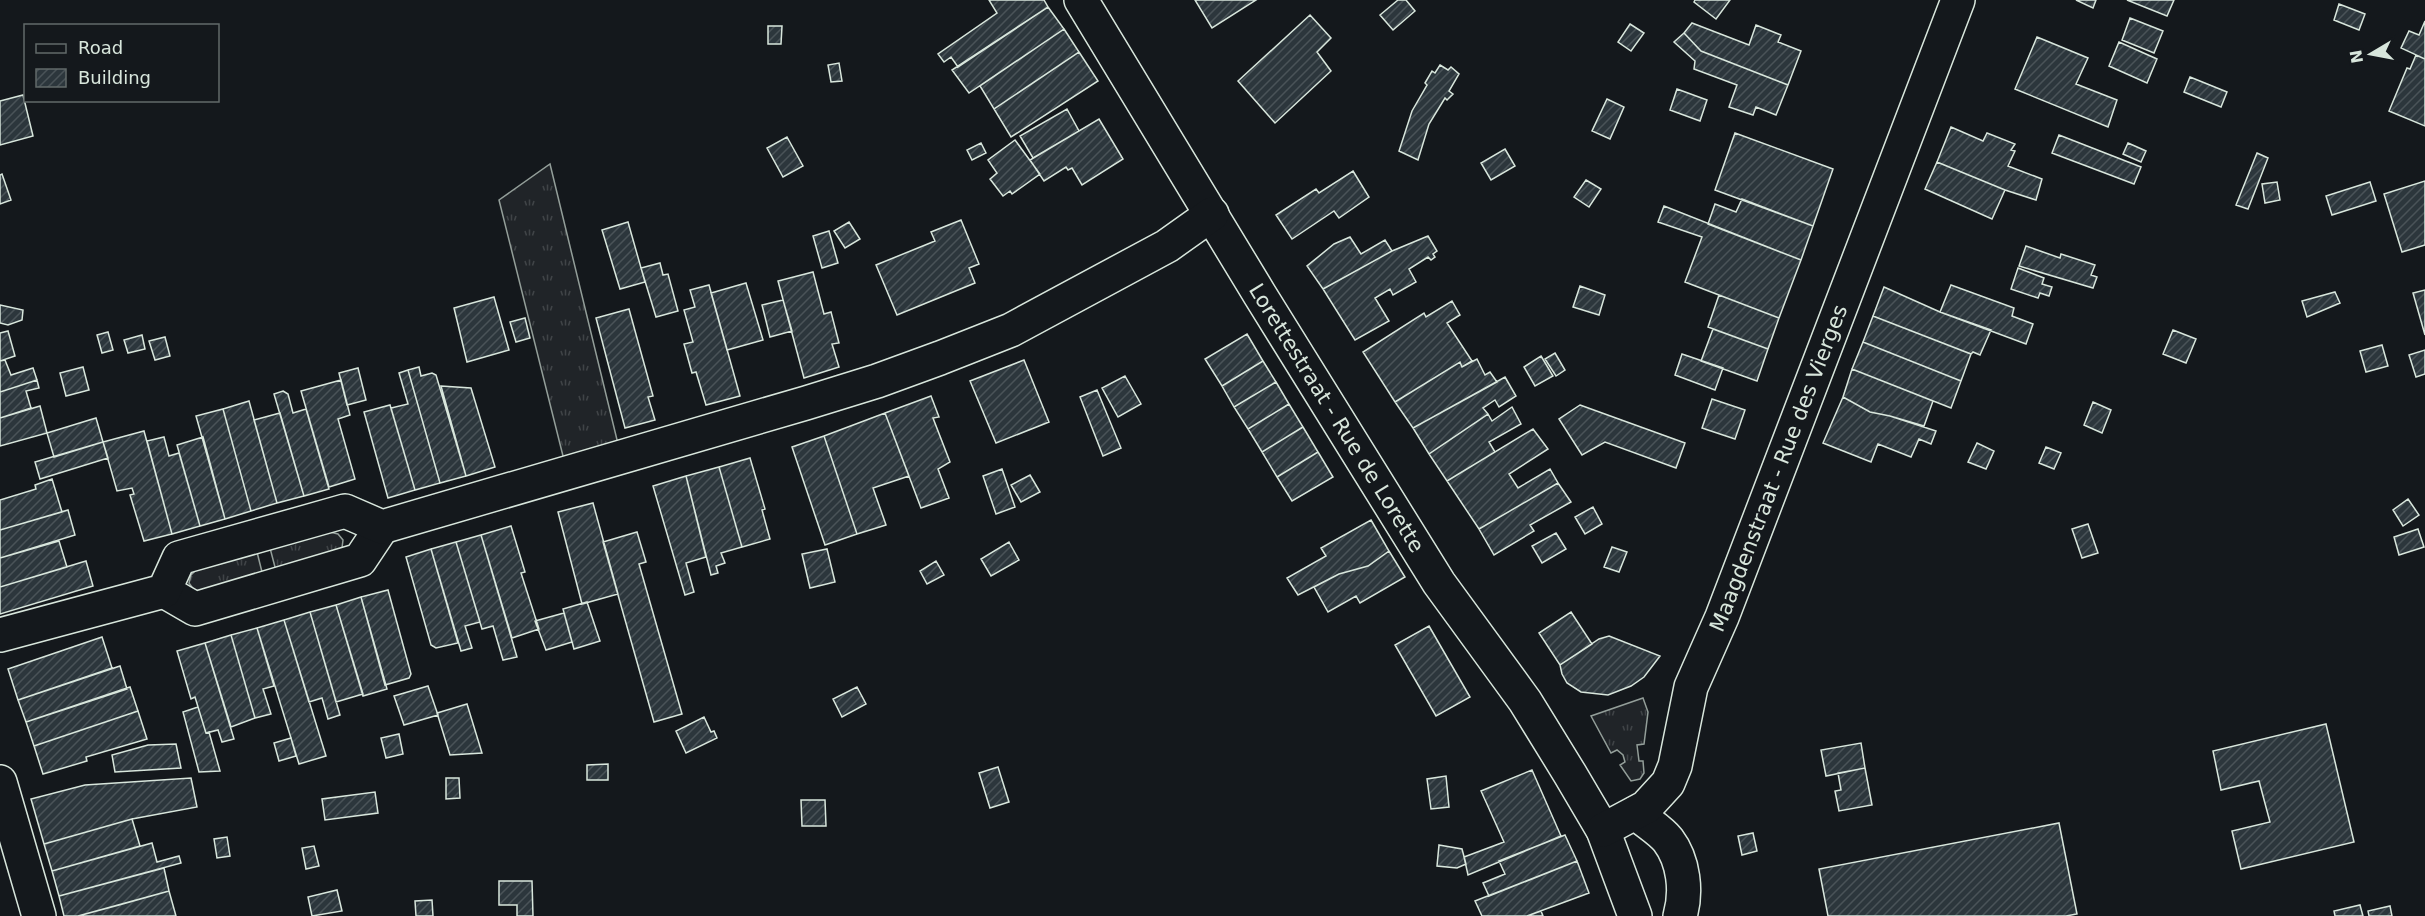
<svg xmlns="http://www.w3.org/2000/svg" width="2425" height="916" viewBox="0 0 2425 916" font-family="'DejaVu Sans',sans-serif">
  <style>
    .grass { fill: url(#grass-tufts); stroke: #939e99; stroke-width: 1.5 }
    .building { fill: url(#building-hatch); stroke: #d8e6dc; stroke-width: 1.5 }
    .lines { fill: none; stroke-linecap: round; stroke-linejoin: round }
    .minor-casing { stroke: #d8e6dc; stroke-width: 36 }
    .major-casing { stroke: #d8e6dc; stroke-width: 36 }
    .minor { stroke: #14181c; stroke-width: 33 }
    .major { stroke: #14181c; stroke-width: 33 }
    .labels { text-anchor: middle; stroke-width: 4.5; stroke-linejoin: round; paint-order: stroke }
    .street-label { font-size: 21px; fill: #d8e6dc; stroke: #14181c }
  </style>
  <defs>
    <pattern id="grass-tufts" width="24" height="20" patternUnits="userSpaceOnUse" patternTransform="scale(1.5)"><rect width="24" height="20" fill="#202428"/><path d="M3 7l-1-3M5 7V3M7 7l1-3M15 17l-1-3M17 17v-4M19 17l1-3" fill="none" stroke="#404447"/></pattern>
    <pattern id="building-hatch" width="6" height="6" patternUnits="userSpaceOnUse" patternTransform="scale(1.5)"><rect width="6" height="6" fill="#2c363c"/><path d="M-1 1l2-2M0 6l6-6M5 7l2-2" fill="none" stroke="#4a5358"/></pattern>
  </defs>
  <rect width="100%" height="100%" fill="#14181c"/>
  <path class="grass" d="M550 164 619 448 565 464 499 200Z
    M330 532 338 534 343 540 342 548 276 571 270 548Z
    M257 552 263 576 203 592 194 590 189 583 191 575 197 569Z
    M1643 698 1648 712 1644 744 1637 745 1639 761H1643L1644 773 1640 779 1631 781 1620 765 1625 762 1623 755 1617 750 1611 753 1591 716Z"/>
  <path class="building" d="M989 0H1044L1048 7 958 67 951 57 944 62 938 54 997 13Z
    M1195 0H1256L1212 28Z
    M1398 0H1406L1415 11 1393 30 1380 15Z
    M1695 0H1730L1716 19 1694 2Z
    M2076 0H2096L2093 8Z
    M2127 0H2174L2167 16Z
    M2339 4 2365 14 2359 30 2334 20Z
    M1048 7 1064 29 969 93 952 70Z
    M1310 15 1331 38 1317 52 1331 71 1275 123 1238 81Z
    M2130 18 2163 31 2154 53 2122 40Z
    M2425 21V59L2401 48 2409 31 2419 35Z
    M1692 23 1749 45 1756 25 1781 35 1778 42 1801 51 1788 85 1701 51 1684 33Z
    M1630 24 1644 33 1631 51 1618 42Z
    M768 26H782L781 44H768Z
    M1064 29 1079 52 994 109 980 86Z
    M1684 33 1701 51 1788 85 1776 115 1756 107 1753 115 1729 107 1737 85 1694 69 1695 61 1674 42Z
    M2037 37 2088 58 2076 84 2117 100 2108 127 2015 89Z
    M2119 42 2157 59 2147 83 2109 66Z
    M1079 52 1098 81 1011 137 994 109Z
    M2416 55 2425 59V126L2389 111 2407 68 2410 69Z
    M839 63 842 81 831 82 828 65Z
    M1440 65 1448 70 1451 67 1459 74 1449 91 1453 94 1447 100 1445 98 1429 124 1418 160 1399 151 1412 111 1427 85 1425 83 1432 71 1435 73Z
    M2190 77 2227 92 2221 107 2184 92Z
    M1677 89 1707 100 1700 121 1670 110Z
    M23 95 33 136 0 145V101Z
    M1607 99 1624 107 1610 139 1592 131Z
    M1067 109 1079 131 1033 158 1020 136Z
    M1099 119 1123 159 1082 185 1072 168 1068 170 1066 167 1044 181 1030 160Z
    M1951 127 1983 141 1987 133 2015 144 2011 150 2015 151 2008 166 2042 179 2036 200 2005 190 1937 162Z
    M1735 133 1833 169 1813 226 1715 190Z
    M2059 135 2141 167 2134 184 2052 153Z
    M787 137 803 166 783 177 767 148Z
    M1015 140 1040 174 1012 194 1010 191 1003 196 990 179 997 173 988 160Z
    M981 143 986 153 972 160 967 150Z
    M2128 143 2146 151 2141 162 2123 154Z
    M1505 149 1515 166 1491 180 1481 163Z
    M2257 153 2268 158 2248 209 2236 205Z
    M1937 162 2005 190 1992 219 1925 189Z
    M1353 171 1369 197 1339 218 1334 211 1292 239 1276 215 1316 189 1319 193Z
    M2 174 11 200 0 204V175Z
    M1586 180 1601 189 1589 207 1574 197Z
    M2425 181V245L2402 252 2384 194Z
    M2277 182 2280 200 2265 203 2262 184Z
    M2370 182 2376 201 2332 215 2326 196Z
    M1742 199 1813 226 1801 260 1708 224 1715 204 1736 212Z
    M1664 206 1801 260 1779 318 1685 282 1702 237 1658 222Z
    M961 220 979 264 969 268 975 283 897 315 876 265 935 241 931 232Z
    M628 222 645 282 620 289 602 230Z
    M849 222 860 239 845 248 834 231Z
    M829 231 838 263 822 268 813 236Z
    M1428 236 1437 251 1433 254 1435 257 1431 260 1428 257 1409 269 1416 282 1393 295 1390 289 1375 298 1389 321 1355 340 1323 289 1392 251Z
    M1350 237 1361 254 1385 240 1392 251 1323 289 1307 266 1334 244Z
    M2026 246 2060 258 2061 254 2095 265 2091 275 2097 277 2093 288 2019 266Z
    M660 263 663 275 668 274 678 311 656 317 641 268Z
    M2018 268 2044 278 2042 284 2052 287 2049 296 2040 293 2038 298 2011 289Z
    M813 272 824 314 831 312 839 343 832 344 839 367 804 378 778 281Z
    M746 283 763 340 727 350 711 293Z
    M709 285 740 396 706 405 696 372 692 373 684 344 693 342 684 310 695 307 690 290Z
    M1951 285 2014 308 2012 316 2033 324 2026 344 1940 312Z
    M1580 286 1605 295 1599 315 1573 307Z
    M1884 287 1940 312 1991 330 1980 355 1973 352 1971 354 1873 316Z
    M2425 290V335L2413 293Z
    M2335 292 2340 303 2307 317 2302 301Z
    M1719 295 1779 318 1768 349 1708 327Z
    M494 297 509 350 467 362 454 308Z
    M783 300 792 331 770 337 762 305Z
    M1452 301 1460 315 1447 323 1472 361 1462 367 1460 362 1395 402 1363 352 1424 313 1426 317Z
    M0 305 23 310 22 320 8 325 0 323Z
    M629 309 653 396 648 397 655 420 625 428 596 318Z
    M1873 316 1971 354 1961 381 1863 342Z
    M525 318 530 338 516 342 510 322Z
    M1713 329 1768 349 1757 381 1701 361Z
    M2173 330 2196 339 2186 363 2163 354Z
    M8 331 15 356 0 361V333Z
    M108 332 113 350 102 353 97 335Z
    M1247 334 1263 361 1222 386 1205 359Z
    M142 335 145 349 128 353 124 340Z
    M165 337 170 356 155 360 149 341Z
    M1863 342 1961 381 1951 408 1852 369Z
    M2382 345 2388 366 2366 372 2360 351Z
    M2425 350V374L2416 377 2409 355Z
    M1555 353 1565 370 1556 376 1545 359Z
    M1682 354 1723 368 1715 390 1675 375Z
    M1541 356 1553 376 1535 386 1524 367Z
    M1477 359 1485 375 1490 372 1497 382 1413 428 1395 402 1460 362 1462 367Z
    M5 360 11 375 33 368 37 380 0 392V361Z
    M1024 360 1049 422 996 443 970 381Z
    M1263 361 1276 382 1234 407 1222 386Z
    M83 367 89 390 66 396 60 373Z
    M419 367 421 376 432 373 436 375 466 476 440 483 408 370Z
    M358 368 366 400 347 405 339 373Z
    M1852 369 1933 401 1924 426 1890 416 1870 412 1843 397Z
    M408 370 440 483 415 490 391 408 408 404 399 373Z
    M1125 376 1141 404 1118 417 1102 388Z
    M1505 377 1516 396 1499 407 1495 400 1483 408 1488 414 1429 454 1413 428Z
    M37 380 39 388 26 391 31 408 0 418V392Z
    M341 380 350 415 338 419 355 479 329 487 301 391Z
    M1276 382 1289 404 1248 429 1234 407Z
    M441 386 471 388 495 467 466 476Z
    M1097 390 1121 448 1103 456 1080 397Z
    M283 391 288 394 293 413 306 409 329 489 304 496 274 394Z
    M931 396 939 417 933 418 950 462 938 469 949 498 921 508 885 413Z
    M1843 397 1870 412 1890 416 1936 431 1931 444 1919 439 1911 457 1878 444 1871 462 1823 443Z
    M1712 399 1745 410 1735 439 1702 428Z
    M249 401 277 503 251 511 223 409Z
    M2093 402 2111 410 2102 433 2084 425Z
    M1289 404 1303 427 1262 452 1248 429Z
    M390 405 415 490 388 498 364 412Z
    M1580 405 1685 443 1676 468 1605 442 1582 455 1559 419Z
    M40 406 47 433 0 446V418Z
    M1512 407 1521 424 1489 442 1495 452 1447 481 1429 454 1488 414 1492 421Z
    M223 409 251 511 225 519 196 416Z
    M280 413 304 496 277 503 254 420Z
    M885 413 909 476 873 488 886 525 857 534 824 436Z
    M96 418 103 442 54 457 47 433Z
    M1303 427 1318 452 1277 477 1262 452Z
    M1533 429 1548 449 1509 474 1518 488 1550 469 1558 483 1479 529 1447 481Z
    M144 431 172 534 144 541 130 495 134 494 132 488 117 491 103 442Z
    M824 436 857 534 825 545 792 447Z
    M164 437 169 456 179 453 200 526 172 534 147 441Z
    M203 437 225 519 200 526 177 445Z
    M103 442 108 458 40 479 35 462Z
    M1977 443 1994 451 1986 469 1968 462Z
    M2046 447 2061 453 2054 469 2039 463Z
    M1318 452 1333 477 1292 501 1277 477Z
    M750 458 765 509 762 510 770 539 742 547 719 467Z
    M719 467 742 547 721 553 725 563 716 566 718 573 711 575 686 476Z
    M1002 469 1015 507 996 514 983 476Z
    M1030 475 1040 492 1021 502 1011 485Z
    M686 476 706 557 686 563 694 592 685 595 653 486Z
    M52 479 62 512 0 530V500L36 489 35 485Z
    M1558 483 1571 502 1530 525 1534 531 1494 555 1479 529Z
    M2408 499 2419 515 2403 526 2393 510Z
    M593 503 618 594 582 604 558 512Z
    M1593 507 1602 524 1585 534 1575 517Z
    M68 510 75 535 0 558V530Z
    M1371 520 1389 551 1368 566 1339 574 1298 595 1287 578 1326 556 1321 548Z
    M2088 524 2098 553 2082 558 2072 529Z
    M511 526 525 572 521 573 539 629 512 638 481 535Z
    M2418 529 2424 547 2399 555 2394 537Z
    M637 532 646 562 639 564 682 714 654 722 603 542Z
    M1556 533 1566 549 1542 563 1532 546Z
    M481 535 517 657 503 660 493 626 482 629 456 542Z
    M59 541 67 567 0 587V558Z
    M456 542 480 622 465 626 472 648 461 651 431 549Z
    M1009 542 1019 560 991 576 981 559Z
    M1612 547 1627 552 1619 572 1604 567Z
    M431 549 458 643 436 648 431 645 406 557Z
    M827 549 835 582 810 588 802 554Z
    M1389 551 1405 577 1360 603 1356 596 1328 612 1314 587 1339 574 1368 566Z
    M86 561 93 586 0 614V587Z
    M936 561 944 575 927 584 920 571Z
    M388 590 411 674 409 678 385 685 361 597Z
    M361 597 387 689 363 696 336 605Z
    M587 602 600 641 574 649 563 609Z
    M336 605 363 694 336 702 310 612Z
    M310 612 340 715 328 719 322 698 309 702 284 620Z
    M1571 612 1592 644 1560 665 1539 633Z
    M564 613 572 642 546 650 535 621Z
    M284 620 326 756 299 764 257 628Z
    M1429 626 1470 697 1436 716 1395 645Z
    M257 628 274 686 263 689 271 714 255 718 231 635Z
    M231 635 255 718 231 727 205 643Z
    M1609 636 1660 656 1644 677 1631 686 1608 695 1581 692 1567 683 1562 674 1560 665 1599 639Z
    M102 637 112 668 18 700 8 669Z
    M205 643 234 739 222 742 218 730 206 733 195 697 191 699 177 651Z
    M120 666 127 689 26 722 18 700Z
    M428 686 438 715 404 725 394 696Z
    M130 687 138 711 34 746 26 722Z
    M857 687 866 704 842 717 833 699Z
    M467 704 482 753 450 755 437 713Z
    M198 707 206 733 209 732 220 771 199 772 183 712Z
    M138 711 147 739 86 757 87 761 43 774 34 746Z
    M704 717 711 732 714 731 717 738 686 753 676 731Z
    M2326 724 2354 842 2241 869 2232 831 2270 822 2259 781 2221 790 2213 751Z
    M399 734 403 754 386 758 381 738Z
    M291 738 296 756 279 761 274 743Z
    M1861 743 1865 768 1826 776 1821 750Z
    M176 744 181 768 115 772 112 755 148 745Z
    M608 764V780H587V765Z
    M998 767 1009 802 990 808 979 773Z
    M1865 768 1872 805 1839 811 1835 791 1841 790 1838 773Z
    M1532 770 1561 836 1468 875 1464 857 1504 842 1481 791Z
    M1446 776 1449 807 1431 809 1427 779Z
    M191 778 197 807 132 819 44 844 31 799 85 785Z
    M446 778H459L460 798 446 799Z
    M375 792 378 813 325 820 322 799Z
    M801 800H825L826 826H802Z
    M132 819 140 846 52 871 44 844Z
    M2059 823 2077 914 2066 916H1828L1819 869Z
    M1753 833 1757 851 1742 855 1738 836Z
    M1565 835 1577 861 1489 896 1483 883 1505 874 1499 861Z
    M227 837 230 856 217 858 214 839Z
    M152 843 157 862 179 856 181 863 59 896 52 871Z
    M1439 845 1462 849 1466 864 1457 868 1437 866Z
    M314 846 319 866 306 869 302 848Z
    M1577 861 1589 893 1527 916H1482L1475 901Z
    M164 868 169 891 78 916H64L59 896Z
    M499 881H532L533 916H517V905H499Z
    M337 890 342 911 312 916 308 897Z
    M169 891 176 916H78L119 905Z
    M432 900 433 916H416L415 901Z
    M2360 905 2363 916H2335L2334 911Z
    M2390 906 2392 916H2369L2368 911Z
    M1541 911 1543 916H1527Z"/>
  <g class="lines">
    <g class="minor-casing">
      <g id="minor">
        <path id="s1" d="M1081 0 1260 295 1439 583 1525 701 1570 774 1603 830 1635 916"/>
        <path d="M164 591 195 609 360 560 382 527"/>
        <path d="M0 635 164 591 179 558 345 511 382 527 806 403 877 381 940 358 1011 330 1167 246 1212 214"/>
        <path d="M1636 813C1646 822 1660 830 1668 840 1684 861 1687 892 1680 916"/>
        <path id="s2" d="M1603 830 1646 807 1668 783 1675 766 1691 687 1722 617 1958 0"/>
      </g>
    </g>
    <g class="major-casing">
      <path id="major" d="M0 782 39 916"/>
    </g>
    <use href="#minor" class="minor"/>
    <use href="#major" class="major"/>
  </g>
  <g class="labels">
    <g class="street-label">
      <text dy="7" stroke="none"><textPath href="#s1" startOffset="490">Lorettestraat - Rue de Lorette</textPath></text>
      <text dy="7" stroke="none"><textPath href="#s2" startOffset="416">Maagdenstraat - Rue des Vierges</textPath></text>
    </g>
  </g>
  <rect x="24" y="24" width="195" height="78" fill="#14181c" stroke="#626a69" stroke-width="1.5"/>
  <rect x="36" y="44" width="30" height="9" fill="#14181c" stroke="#626a69" stroke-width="1.5"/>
  <text x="78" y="54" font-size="18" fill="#d8e6dc">Road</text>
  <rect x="36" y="69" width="30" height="18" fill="url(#building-hatch)" stroke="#626a69" stroke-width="1.5"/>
  <text x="78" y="84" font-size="18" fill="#d8e6dc">Building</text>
  <g transform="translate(2371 54) rotate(260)" stroke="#14181c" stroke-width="4.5" paint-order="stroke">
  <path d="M0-4.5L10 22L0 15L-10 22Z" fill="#d8e6dc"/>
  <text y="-9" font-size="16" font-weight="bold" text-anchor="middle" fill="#d8e6dc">N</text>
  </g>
</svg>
